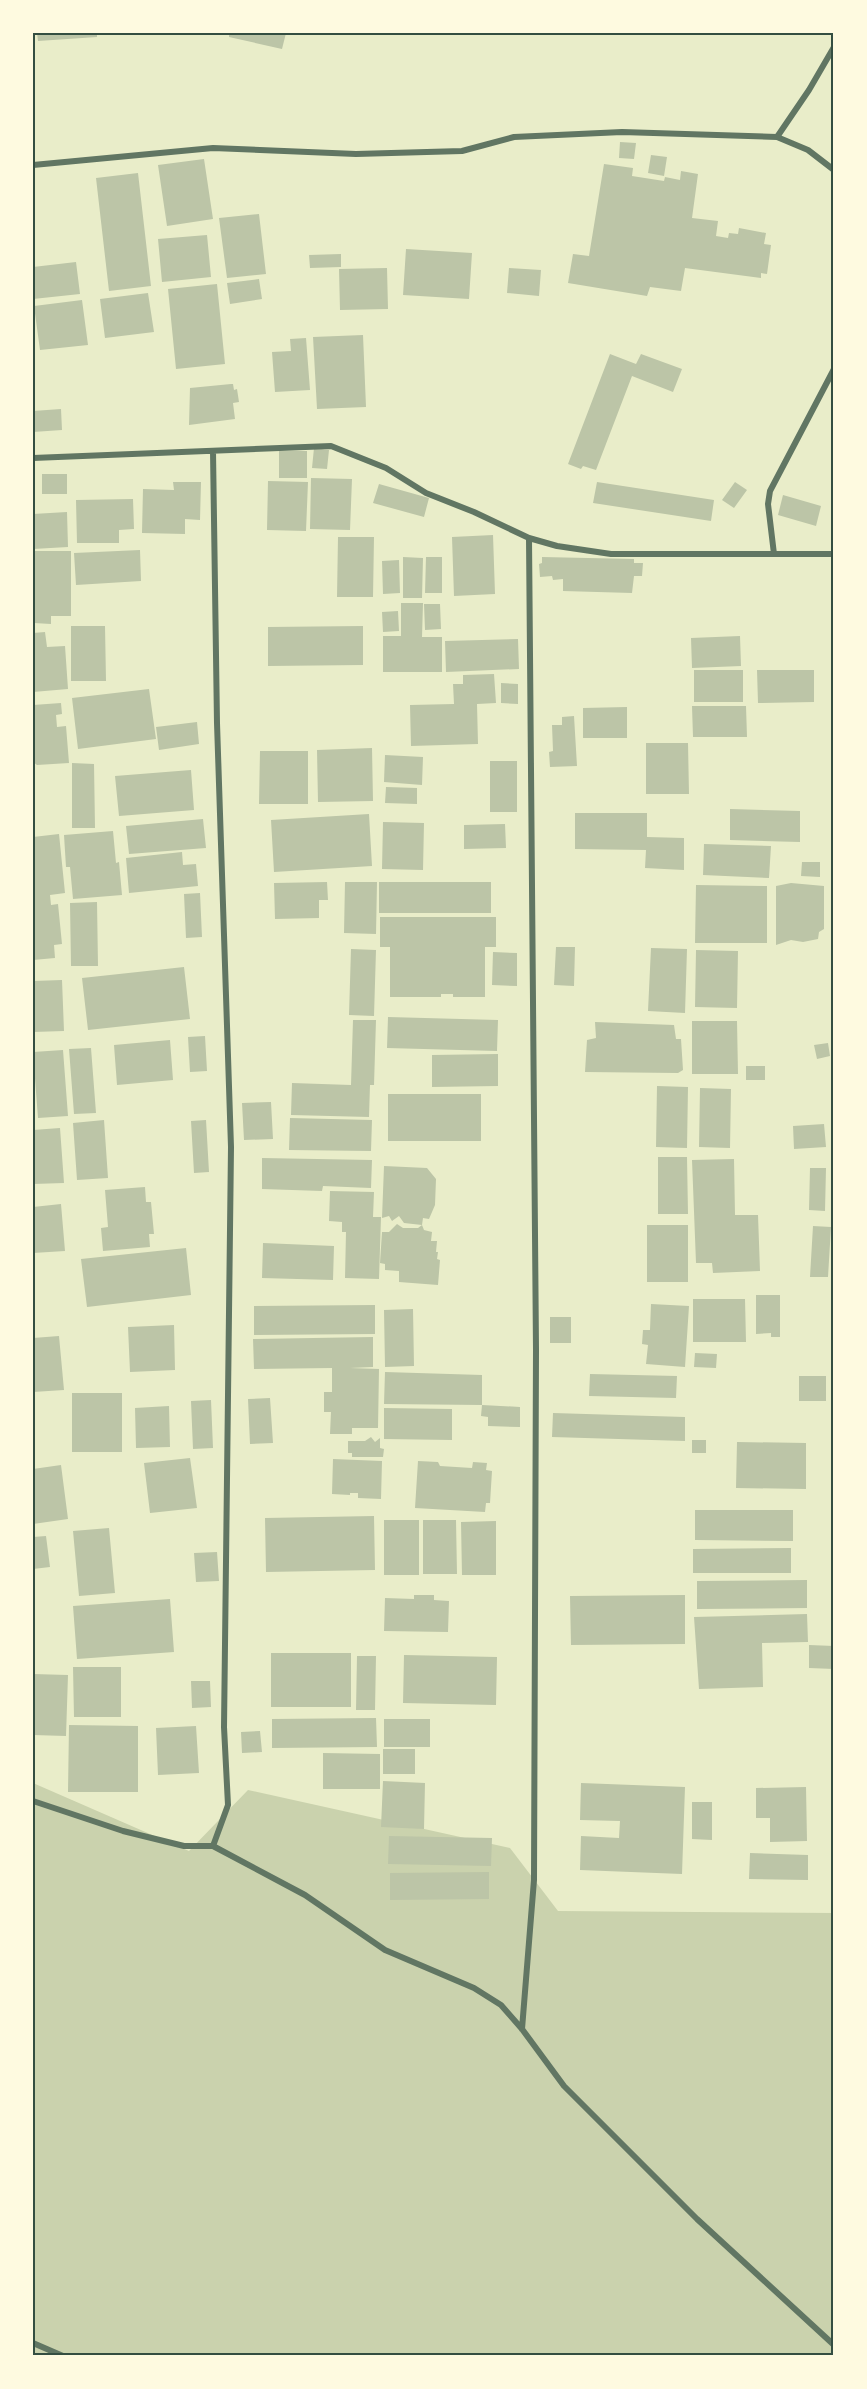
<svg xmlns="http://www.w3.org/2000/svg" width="867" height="2389" viewBox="0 0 867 2389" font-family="Overpass,sans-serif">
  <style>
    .green { fill: #cad2ad }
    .building { fill: #bcc5a7 }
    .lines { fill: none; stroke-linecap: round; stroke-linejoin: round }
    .minor { stroke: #617663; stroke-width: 6 }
    .neatline { fill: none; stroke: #344e41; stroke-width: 2 }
  </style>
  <rect width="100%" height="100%" fill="#e9edc9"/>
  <path class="green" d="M33 1783 189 1851 248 1790 510 1848 558 1911 834 1913V2356H33Z"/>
  <path class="building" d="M37 33H97V37L38 41Z
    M229 33H286L282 49 229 37Z
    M620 142 636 143 634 159 619 158Z
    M651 155 667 157 664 176 648 173Z
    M204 159 213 219 167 226 158 165Z
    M604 164 633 168 632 176 664 181 665 177 680 180 681 171 698 174 692 218 718 221 716 236 728 238 729 233 738 234 739 228 766 233 764 244 771 245 767 274 761 273V278L685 268 681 291 650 287 647 296 568 283 573 254 589 256Z
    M138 173 151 286 109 291 96 178Z
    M259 214 266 274 227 278 219 218Z
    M207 235 211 277 162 282 158 239Z
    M406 249 472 253 469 299 403 295Z
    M341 254V267L310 268 309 255Z
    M76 262 80 294 33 299V267Z
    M387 268 388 309 340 310 339 269Z
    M509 268 541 270 539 296 507 293Z
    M259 279 262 299 230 304 227 283Z
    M217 284 225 364 176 369 168 289Z
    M148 293 154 332 105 338 100 299Z
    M82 300 88 345 40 350 34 306Z
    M363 335 366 407 317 409 313 337Z
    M306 338 310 390 275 392 272 352 291 351 290 339Z
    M610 354 636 364 641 354 682 369 673 392 632 376 596 470 583 466 581 469 568 464Z
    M231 384H233L234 390 237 389 239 402 233 403 235 419 189 425 190 388Z
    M61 409 62 430 33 432V411Z
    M314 448 329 450 327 469 312 468Z
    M279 451H307V478H279Z
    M42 474H67V494H42Z
    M311 478 352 479 350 530 310 529Z
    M268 481 308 482 306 531 267 530Z
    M173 482H201L200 520 185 519V534L142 533 143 489 174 490Z
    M597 482 714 500 711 521 593 503Z
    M735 482 747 490 734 508 722 500Z
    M379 484 429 498 424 517 373 503Z
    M783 495 821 506 816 526 778 515Z
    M133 499 134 529 119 530V543H77L76 500Z
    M67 512 68 547 33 549V514Z
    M493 535 495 594 454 596 452 537Z
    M338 537H374L373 597H337Z
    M140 550 141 581 76 585 74 553Z
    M34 551H71V616H51V624L34 623Z
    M403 557 423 558 422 598H403Z
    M426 557H442V593H425Z
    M542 557 634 559V563H643L642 576H634L632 593 563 591V579L553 580 552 576 540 577 539 564 542 563Z
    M399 560 400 593 383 594 382 561Z
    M401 603H423L422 637H442V672H383V636H401Z
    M424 604H440L441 629 425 630Z
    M398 611 399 631 383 632 382 612Z
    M71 626H105L106 681H71Z
    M363 626V665L268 666V627Z
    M45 632 47 647 65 646 68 689 33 692V633Z
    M740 636 741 666 692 668 691 638Z
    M518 639 519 669 446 672 445 641Z
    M694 670H743V702H694Z
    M757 670H814V702L758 703Z
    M494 674 496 703 477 704 478 744 411 746 410 705 454 704 453 684H463V675Z
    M501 683 518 684V704L501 703Z
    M149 689 156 739 78 749 72 698Z
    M61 703 62 714 56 715 57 727 66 726 69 763 37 765 33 762V705Z
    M692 706H746L747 737H693Z
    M627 707V738H583V708Z
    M574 716 577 766 550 767 549 752 553 751 552 725H562V717Z
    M197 722 199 744 159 750 156 727Z
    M646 743H688L689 794H646Z
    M372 748 373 801 318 802 317 750Z
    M260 751H308V804H259Z
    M385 755 423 757 422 785 384 782Z
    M490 761H517V812H490Z
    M72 763 94 764 95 828H72Z
    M191 770 194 810 119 816 115 776Z
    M386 787 417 788V804L385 803Z
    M730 809 800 811V842L730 840Z
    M575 813H647V837L684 838V870L645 868 646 850 575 849Z
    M369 814 372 866 274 872 271 820Z
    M203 819 206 848 129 854 126 826Z
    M383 822 424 823 423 870 382 869Z
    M505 824 506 848 464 849V825Z
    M113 831 116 863 119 862 122 895 73 899 70 867H66L64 835Z
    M59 834 65 893 50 895 51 905 58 904 62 944 54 945 55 958 33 960V837Z
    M704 844 771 846 769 878 703 875Z
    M182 852 183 865 196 864 198 886 129 893 126 858Z
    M802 862H820V877L801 876Z
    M327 882 328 900H319V918L275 919 274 883Z
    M345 882H377L376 934 344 933Z
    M379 882H491V913H379Z
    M791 883 824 886V929L819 932 818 939 803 942 791 940 776 945V886Z
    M696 885 767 886V943H695Z
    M200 893 202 937 186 938 184 894Z
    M97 902 98 966H71L70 903Z
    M380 917H496V947H485V997H453V994H441V997H390V947H380Z
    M556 947H575L574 986 554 985Z
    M651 948 687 949 685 1013 648 1011Z
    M351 949 376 950 374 1016 349 1015Z
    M696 950 738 951 737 1008 695 1007Z
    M493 952 517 953V986L492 985Z
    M184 967 190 1019 88 1030 82 978Z
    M62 980 64 1031 33 1032V981Z
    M388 1017 498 1020 497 1051 387 1048Z
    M353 1020H376L374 1085H370L369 1117 291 1115 292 1083 351 1085Z
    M692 1021H737L738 1074H692Z
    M595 1022 674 1025 676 1039H681L683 1070 678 1073 585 1072 587 1040 596 1038Z
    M205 1036 207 1071 190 1072 188 1037Z
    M170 1040 173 1080 117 1085 114 1045Z
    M828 1043 830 1056 817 1059 814 1045Z
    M91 1048 96 1113 74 1114 69 1049Z
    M63 1050 68 1116 38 1118 33 1052Z
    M498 1054V1086L432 1087V1055Z
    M746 1066H765V1080H746Z
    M657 1086 688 1087 687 1148 656 1147Z
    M700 1088 731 1089 730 1148 699 1147Z
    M388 1094H481V1141H388Z
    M271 1102 273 1139 244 1140 242 1103Z
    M290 1118 372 1120 371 1151 289 1150Z
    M104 1120 108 1178 77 1180 73 1123Z
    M206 1120 209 1172 194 1173 191 1121Z
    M824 1124 826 1147 794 1149 793 1126Z
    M60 1128 64 1183 33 1184V1130Z
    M658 1157H687L688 1214H658Z
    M262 1158 372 1160 371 1188 323 1186 322 1191 262 1189Z
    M734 1159 735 1215H758L760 1271 713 1273 712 1263H696L692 1160Z
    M384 1166 427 1168 436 1179 435 1205 429 1219 423 1218 422 1225 404 1223 399 1216 392 1221 389 1216 382 1218Z
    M810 1168H826L825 1211 809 1210Z
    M145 1187 146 1202H151L154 1234H149L150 1247 103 1251 101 1228 108 1227 105 1190Z
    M330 1191 374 1192 373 1217H381L379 1279 345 1278 346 1232H342V1222L329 1221Z
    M61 1204 65 1251 33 1253V1207Z
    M397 1224 403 1228H418L422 1225 424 1230 432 1232 431 1241H437L436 1252H438L437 1259 440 1260 438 1285 399 1282V1271L385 1270V1264L380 1263 382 1232H389Z
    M647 1225H688V1282H647Z
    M813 1226 831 1227 828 1277H810Z
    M263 1243 334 1246 333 1280 262 1278Z
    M186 1248 191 1295 87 1307 81 1259Z
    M756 1295H780V1337H771V1333L756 1334Z
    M693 1299H745L746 1342H693Z
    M651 1304 689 1306 685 1367 646 1364 648 1345 642 1344 643 1330H650Z
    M375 1305V1334L254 1335V1306Z
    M413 1309 414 1366 385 1367 384 1310Z
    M550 1317H571V1343H550Z
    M174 1325 175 1370 130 1372 128 1327Z
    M59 1336 64 1390 33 1392V1338Z
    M373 1337V1367L350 1368 379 1369 378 1428H352V1434H330L331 1412H324V1392H332V1368L254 1369 253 1339Z
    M695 1353 717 1354 716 1368 694 1367Z
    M385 1372 482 1375V1405L384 1404Z
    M590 1374 677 1376 676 1398 589 1396Z
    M799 1376H826V1401H799Z
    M72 1393H122V1452H72Z
    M270 1398 273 1443 250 1444 248 1399Z
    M211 1400 213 1448 193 1449 191 1401Z
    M482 1405 520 1407V1427L488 1426V1417L481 1416Z
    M169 1406 170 1447 136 1448 135 1408Z
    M384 1408 452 1409V1440L384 1439Z
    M553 1413 685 1417V1441L552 1437Z
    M371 1437 375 1442 380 1438V1448L384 1449 383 1457H352V1453H348V1441H365Z
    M692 1440H706V1453H692Z
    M737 1442 806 1443V1489L736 1488Z
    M190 1458 197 1508 150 1513 144 1463Z
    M333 1459 382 1461 381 1499 358 1498V1493H350V1495L332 1494Z
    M418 1461 438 1462 440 1466 472 1468 473 1462 487 1463 486 1470 492 1471 490 1503H486L485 1512 415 1508Z
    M61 1465 68 1519 33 1524V1469Z
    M695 1510H793V1541L695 1540Z
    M374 1516 375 1570 266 1572 265 1518Z
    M384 1520H419V1575H384Z
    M423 1520H456L457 1574H423Z
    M496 1521V1575H462L461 1522Z
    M109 1528 115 1593 79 1596 73 1531Z
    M46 1536 50 1567 33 1569V1537Z
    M791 1548V1573H693V1549Z
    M217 1552 219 1581 196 1582 194 1553Z
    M807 1580V1608L697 1609V1581Z
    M414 1595H434V1600L449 1601 448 1632 384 1631 385 1598 414 1599Z
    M685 1595V1644L571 1645 570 1596Z
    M170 1599 174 1652 77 1659 73 1606Z
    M807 1614 808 1642 762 1643 763 1687 699 1689 694 1617Z
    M809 1645 834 1646V1669L809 1668Z
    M271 1653H351V1707H271Z
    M404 1655 497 1657 496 1705 403 1703Z
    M357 1656H376L375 1710H356Z
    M73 1667H121V1717H74Z
    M33 1674 68 1675 66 1736 33 1735Z
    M191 1681H210L211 1707 192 1708Z
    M376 1718 377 1747 272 1748V1719Z
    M384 1719H430V1747H384Z
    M69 1725 138 1726V1792H68Z
    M196 1726 199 1773 158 1775 156 1728Z
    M260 1731 262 1752 242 1753 241 1732Z
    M383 1749H415V1774H383Z
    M323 1753 380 1754V1789H323Z
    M383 1781 425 1783 424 1829 381 1827Z
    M581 1783 685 1787 682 1874 580 1870 581 1836 619 1838 620 1821 580 1820Z
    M806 1787 807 1841 770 1842V1818H756V1788Z
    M692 1802H712V1840L692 1839Z
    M389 1836 492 1838 491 1866 388 1864Z
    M750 1853 808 1855V1880L749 1879Z
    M489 1872V1899L390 1900V1873Z"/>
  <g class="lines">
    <path class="minor" d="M777 137 809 90 834 47
      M33 165 213 148 356 154 462 151 514 137 622 132 777 137 808 150 834 170
      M213 451 217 723 231 1147 224 1727 228 1805 213 1846
      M33 458 331 446 386 468 426 493 474 512 529 538 557 546 611 554H834
      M774 554 768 504 770 491 834 369
      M33 1801 123 1831 184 1846H213L305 1895 385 1950 474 1988 501 2005 522 2029 564 2086 697 2219 834 2345
      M522 2029 534 1880 536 1350 529 538
      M33 2343 63 2356"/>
  </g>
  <rect width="867" height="2389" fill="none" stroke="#fefae0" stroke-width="69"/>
  <rect x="34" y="34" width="798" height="2320" class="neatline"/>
</svg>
